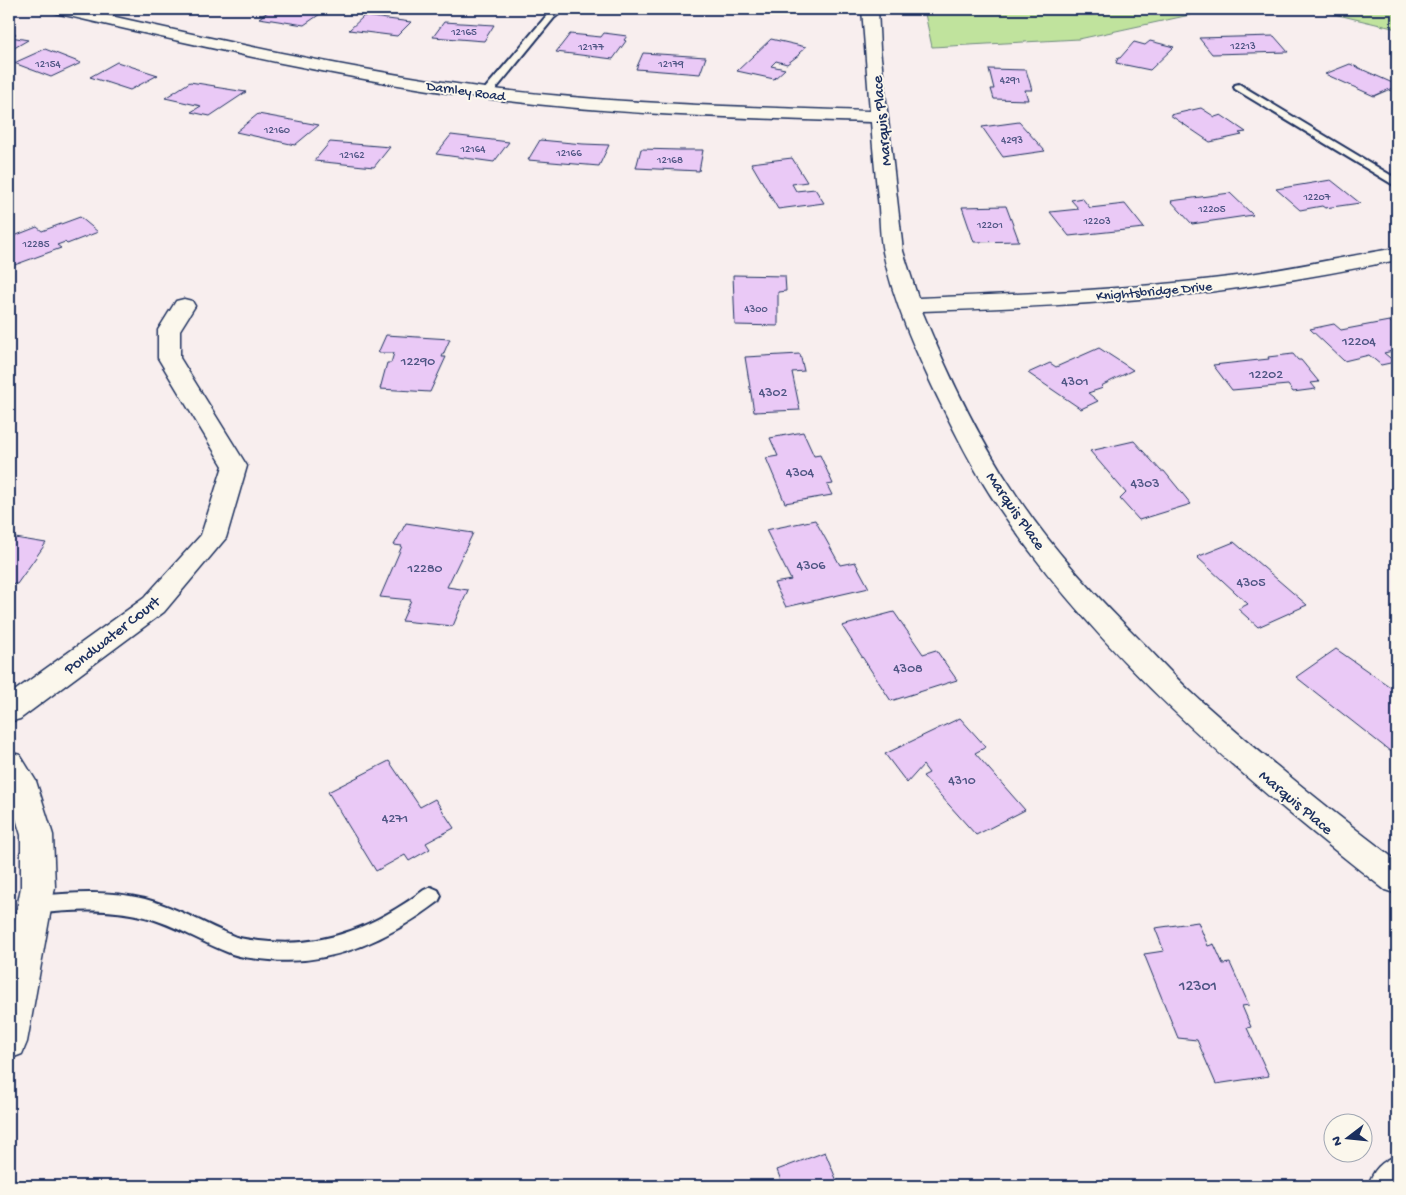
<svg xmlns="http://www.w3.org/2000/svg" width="1406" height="1195" viewBox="0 0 1406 1195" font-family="'Gochi Hand',sans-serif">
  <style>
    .green { fill: #c0e39d; stroke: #6e897e }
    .building { fill: #eac9f6; stroke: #1b2f5e }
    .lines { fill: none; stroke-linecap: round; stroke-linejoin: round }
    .lane-casing { stroke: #1b2f5e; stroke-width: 4 }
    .street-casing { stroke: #1b2f5e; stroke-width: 3 }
    .lane { fill: #fbf7ec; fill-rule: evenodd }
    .street { fill: #fbf7ec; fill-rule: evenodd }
    .labels { text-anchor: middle; stroke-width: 4; stroke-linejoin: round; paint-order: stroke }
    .far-number-label { font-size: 11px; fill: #4f5684 }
    .far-street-label { font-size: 14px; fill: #1b2f5e; stroke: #fbf7ec }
    .number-label { font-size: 14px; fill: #4f5684 }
    .street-label { font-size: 16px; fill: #1b2f5e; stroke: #fbf7ec }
    .near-number-label { font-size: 16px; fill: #4f5684 }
  </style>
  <rect width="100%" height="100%" fill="#f8eeee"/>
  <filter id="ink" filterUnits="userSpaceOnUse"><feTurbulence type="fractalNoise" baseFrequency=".02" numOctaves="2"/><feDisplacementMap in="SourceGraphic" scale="10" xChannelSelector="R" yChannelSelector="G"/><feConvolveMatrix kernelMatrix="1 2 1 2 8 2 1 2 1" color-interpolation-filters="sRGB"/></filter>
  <g filter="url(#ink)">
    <path class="green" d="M924 9H1267L1199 13 1079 39 932 47Z
      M1313 9H1397V29Z"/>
    <path class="building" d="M272 9H302L323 12 304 25 259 18Z
      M364 16 411 22 397 36 349 30Z
      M444 22 494 25 484 41 433 37Z
      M9 32 16 34 11 37 28 40 9 51Z
      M604 33 627 36 624 40 626 41 613 59 556 52 570 34 601 37Z
      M1274 36 1288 52 1212 54 1199 38Z
      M771 39 806 47 799 53 800 54 787 64 776 61 771 66 785 69 774 79 737 71Z
      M1150 41 1174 47 1150 70 1116 63 1118 58H1120L1134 42 1145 45Z
      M45 49 81 63 51 77 14 63Z
      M643 53 706 57 700 74 636 69Z
      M117 62 158 75 130 90 90 77Z
      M1350 64 1397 85V86L1374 96 1325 74Z
      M989 69 1026 70 1032 90H1025L1028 100 994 99 991 89H994Z
      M190 82 215 86 214 87 246 92 210 116 191 112 201 106 165 98Z
      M1201 108 1215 117 1221 115 1246 132 1239 133 1242 135 1210 142 1170 115Z
      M258 114 319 125 295 145 236 132Z
      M1019 122 1045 151 1003 157 982 127Z
      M451 135 509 142 494 162 436 154Z
      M540 140 583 144 609 145 599 166 528 160Z
      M330 142 390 147 374 167 314 161Z
      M641 149 679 150H703L699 171 636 168Z
      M792 158 807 182 792 184 796 191 815 189 824 203 778 209 751 163Z
      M1331 180 1360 203 1325 208 1322 206 1300 210 1276 189Z
      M1230 193 1253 215 1192 224 1171 201Z
      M1082 198 1090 208 1125 204 1144 228 1069 236 1050 212 1079 209 1071 200Z
      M1006 206 1019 241 974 242 962 207Z
      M80 217 98 232 67 244 65 242 57 245 61 248 9 267V238L37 227 42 231Z
      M733 275 785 276 786 291 778 292V326L735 325Z
      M1389 321 1397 328V350L1384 353 1395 362 1381 365 1369 355 1344 361 1310 329 1334 324 1341 330Z
      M386 335 450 339 442 357H446L430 392 380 389 387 363H391L394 353H378Z
      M1099 348 1133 370 1101 386 1103 388 1088 393 1098 401 1081 409 1028 373 1050 363 1056 367Z
      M800 354 804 371 792 372 800 410 754 412 745 357Z
      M1293 354 1298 360H1301L1319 382 1311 383 1316 389 1293 392 1288 385 1232 390 1213 365 1269 359 1268 357Z
      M803 432 814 456 820 455 833 484 827 485 832 495 785 503 766 458 778 456 770 438Z
      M1134 441 1161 471H1164L1191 504 1139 520 1120 499 1126 493 1090 451Z
      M815 520 840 565 855 562 869 588 786 607 774 583 791 580 766 530Z
      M406 523 473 533 447 587 468 590 453 626 402 621 411 600 380 597 402 546 394 545Z
      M9 537 46 543 17 584 9 583Z
      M1234 542 1307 605 1258 627 1238 609 1248 604 1197 557Z
      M894 612 923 654 936 650 957 680 891 701 842 626Z
      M1336 649 1396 691 1397 690V753L1395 755 1296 677Z
      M960 718 986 747 975 753 1025 810 976 835 923 776 929 773 923 765 907 783 885 754Z
      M389 761 420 807 435 799 454 828 426 843 430 849 409 861 405 855 376 871 328 792Z
      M1198 922 1208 946 1214 944 1223 964 1230 963 1249 1005 1242 1006 1251 1027 1247 1028 1269 1076 1216 1084 1197 1040 1178 1038 1144 954 1164 951 1155 928Z
      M825 1152 839 1186H783L777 1170Z"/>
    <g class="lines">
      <g class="lane-casing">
        <path id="lane" d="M554 9H565L554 18 491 95H483L482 93 483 91 548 14Z
          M1239 84 1397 179V187L1235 89 1234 87 1235 85Z
          M431 887 438 890 441 896 438 902C389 939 332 966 270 960 257 959 244 958 232 954 202 943 176 925 145 917 109 908 71 910 35 914L28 911 25 905 28 899 35 896C71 893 109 890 145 899 177 907 205 925 236 937 246 940 259 941 270 942 328 947 378 924 424 890Z"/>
      </g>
      <g class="street-casing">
        <path id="street" d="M52 9H80C214 39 349 70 485 88 613 104 741 107 870 111L862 9H878L880 49 903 251 918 298C1022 294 1125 290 1229 277 1285 270 1341 257 1397 248V260C1329 274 1260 286 1191 294 1102 304 1012 308 922 311 948 374 977 436 1015 493 1050 547 1096 596 1142 642 1162 662 1180 683 1201 701 1264 757 1330 810 1397 861V894L1385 890C1242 778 1099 657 997 505 974 471 955 433 937 396 915 350 893 301 883 252 880 238 880 223 879 208 876 180 873 151 871 122 742 118 612 115 484 98 341 79 201 46 60 14L54 12Z
          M184 299 192 301 195 306 180 330V358L247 466 226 538 164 612 20 719 9 722V695L144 598 201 535 223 466 158 358V330L176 301Z
          M9 752 20 755 36 781 53 835 55 887 27 1042 22 1054 9 1059V951L21 887V835L9 795Z
          M1397 1156V1186H1368C1373 1170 1381 1161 1397 1156Z"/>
      </g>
      <use href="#lane" class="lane"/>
      <use href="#street" class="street"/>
    </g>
  </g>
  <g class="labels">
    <g class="far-number-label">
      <text x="464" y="35">12165</text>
      <text x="1243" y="49">12213</text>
      <text x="591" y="50">12177</text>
      <text x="48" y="67">12154</text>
      <text x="671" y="67">12179</text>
      <text x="1010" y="83">4291</text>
      <text x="277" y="133">12160</text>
      <text x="1012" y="143">4293</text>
      <text x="473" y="152">12164</text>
      <text x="569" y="156">12166</text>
      <text x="352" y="158">12162</text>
      <text x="670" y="163">12168</text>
      <text x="1317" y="200">12207</text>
      <text x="1212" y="212">12205</text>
      <text x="1097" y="224">12203</text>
      <text x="990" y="228">12201</text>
      <text x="36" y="247">12285</text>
      <text x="756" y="312">4300</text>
    </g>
    <g class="far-street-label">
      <text transform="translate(466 90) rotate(8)" y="5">Darnley Road</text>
      <text transform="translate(1154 290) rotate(-5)" y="5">Knightsbridge Drive</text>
    </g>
    <g class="number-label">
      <text x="1359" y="345">12204</text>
      <text x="418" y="365">12290</text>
      <text x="1266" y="378">12202</text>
      <text x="1075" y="385">4301</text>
      <text x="773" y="396">4302</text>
      <text x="800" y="476">4304</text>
      <text x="1145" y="487">4303</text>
      <text x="811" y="569">4306</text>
      <text x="425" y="572">12280</text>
      <text x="1251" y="586">4305</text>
      <text x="908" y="672">4308</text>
      <text x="962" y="784">4310</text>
      <text x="395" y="822">4271</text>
    </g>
    <g class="street-label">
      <text transform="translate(880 121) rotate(-96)" y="6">Marquis Place</text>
      <text transform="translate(1017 510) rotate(55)" y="6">Marquis Place</text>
      <text transform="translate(111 634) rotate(-38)" y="6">Pondwater Court</text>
      <text transform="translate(1297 801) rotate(40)" y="6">Marquis Place</text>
    </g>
    <g class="near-number-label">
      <text x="1198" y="990">12301</text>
    </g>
  </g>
  <rect width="1406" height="1195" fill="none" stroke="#fbf7ec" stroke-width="30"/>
  <rect x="15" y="15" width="1376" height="1165" fill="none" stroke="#1b2f5e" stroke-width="2" filter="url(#ink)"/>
  <g transform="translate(1348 1138) rotate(254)"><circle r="24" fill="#fbf7ec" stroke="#a1a7b3"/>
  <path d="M0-4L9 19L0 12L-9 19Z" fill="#1b2f5e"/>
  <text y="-8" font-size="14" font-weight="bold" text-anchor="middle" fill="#1b2f5e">N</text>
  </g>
</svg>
